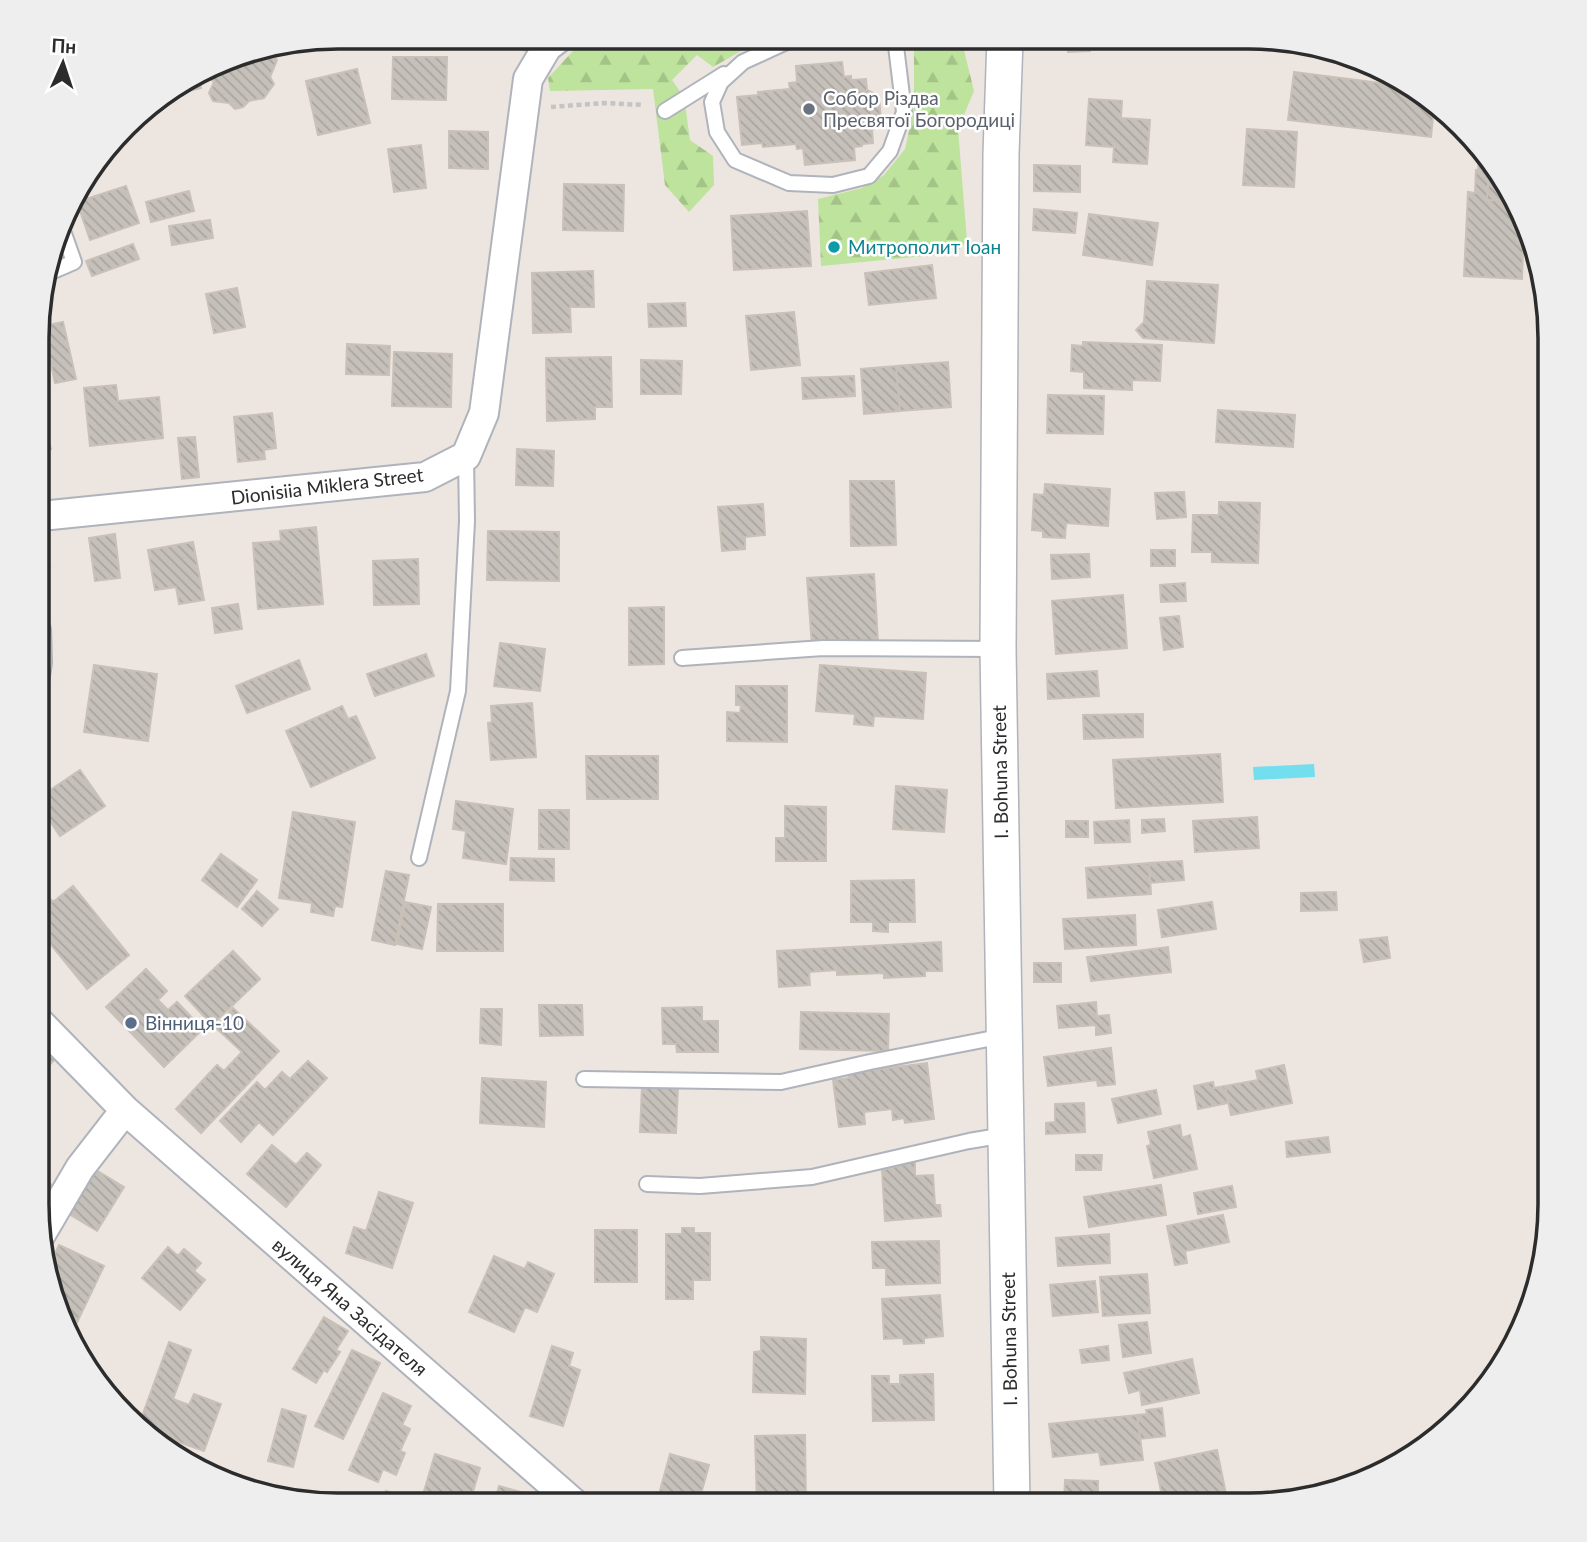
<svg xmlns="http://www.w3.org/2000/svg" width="1587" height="1542" viewBox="0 0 1587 1542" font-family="Lato,sans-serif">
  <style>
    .forest { fill: url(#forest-firs) }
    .water { fill: #73deee }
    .building { fill: url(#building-back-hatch); stroke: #c9c1b8; stroke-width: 2 }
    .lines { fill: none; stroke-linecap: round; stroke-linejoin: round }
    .service-casing { stroke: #afb3bc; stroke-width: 18 }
    .minor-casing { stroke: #afb3bc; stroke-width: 32 }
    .tertiary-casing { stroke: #afb3bc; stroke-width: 38 }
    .path { stroke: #c4c4c4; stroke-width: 4.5; stroke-dasharray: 5 3.5; stroke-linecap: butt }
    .service { stroke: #fff; stroke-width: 14 }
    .minor { stroke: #fff; stroke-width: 28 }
    .tertiary { stroke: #fff; stroke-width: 35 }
    .worship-dot { fill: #6b7280; stroke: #fff; stroke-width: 2.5 }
    .culture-dot { fill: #0f9aa8; stroke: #fff; stroke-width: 2.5 }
    .service-dot { fill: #5c6f8a; stroke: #fff; stroke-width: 2.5 }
    .labels { text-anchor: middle; stroke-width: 5; stroke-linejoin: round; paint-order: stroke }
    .worship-label { font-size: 19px; fill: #5b616d; stroke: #fff; text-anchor: start }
    .culture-label { font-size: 19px; fill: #0d838f; stroke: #fff; text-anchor: start }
    .street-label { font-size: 19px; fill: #2c2c2c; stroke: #fff }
    .service-label { font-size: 19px; fill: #4e5e75; stroke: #fff; text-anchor: start }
    .rim { fill: none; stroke: #2c2c2c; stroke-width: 3.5 }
  </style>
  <defs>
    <pattern id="forest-firs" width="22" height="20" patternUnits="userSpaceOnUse" patternTransform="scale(1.75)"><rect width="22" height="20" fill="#bee39c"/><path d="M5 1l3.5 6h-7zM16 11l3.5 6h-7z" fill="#a3c387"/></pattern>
    <pattern id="building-back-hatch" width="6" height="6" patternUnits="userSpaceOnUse" patternTransform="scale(1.75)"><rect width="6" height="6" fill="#c6c0ba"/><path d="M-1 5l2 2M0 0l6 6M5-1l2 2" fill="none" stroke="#aaa5a0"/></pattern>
  </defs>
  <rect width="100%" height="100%" fill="#ede5df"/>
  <path class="forest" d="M586 37 770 38 748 47 713 67 697 55 672 80 684 97 690 140 713 156 714 185 689 212 665 185 653 89 550 91 548 78Z
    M914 38H961L974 91 958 129 967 241 956 253 821 266 818 199 862 188 884 175 905 149 914 107Z"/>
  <path class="water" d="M1314 764 1315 777 1254 780 1253 767Z"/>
  <path class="building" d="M1052 39H1100V41H1089L1090 51 1068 52 1067 43 1052 44Z
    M265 49 277 60 270 77 274 84 264 98 249 101 243 107 235 109 229 103 213 101 209 93 214 82 207 76 209 71 241 53Z
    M393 57H447L446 100 392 99Z
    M842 62 844 77 851 76V80L866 79 867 90 879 96 881 121 872 130 873 143 862 144V146L854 147 855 160 805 165 803 148 797 149 796 144 763 147 762 143 742 145 737 97 758 95V92L790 89 789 83 797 82 796 66Z
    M357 69 370 123 318 135 306 81Z
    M1294 72 1388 84 1389 74 1399 77 1434 107 1431 137 1288 120Z
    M198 77 201 88 168 96V95Z
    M1089 99 1122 101 1121 118 1150 120 1147 164 1113 162 1114 147 1086 145Z
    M1247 129 1297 132 1294 187 1243 185Z
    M449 131 488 132V169L449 168Z
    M421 145 426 188 394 192 388 149Z
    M1480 147 1488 154 1513 201 1487 200 1489 170H1478Z
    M1034 165 1080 166V192L1034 191Z
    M1476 170H1489L1487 200 1513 201 1524 222 1522 279 1464 276 1468 192 1475 193Z
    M564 184 624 185 623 231 563 230Z
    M126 186 139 223 90 240 77 202Z
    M189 191 194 211 151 222 146 202Z
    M1034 209 1077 213 1075 233 1033 230Z
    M807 211 811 266 734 270 731 216Z
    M1089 214 1158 223 1152 265 1083 255Z
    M210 220 213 238 172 245 169 226Z
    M133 244 139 259 92 276 86 261Z
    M932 265 936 298 869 305 865 273Z
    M593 271 594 307H570L571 332 533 333 532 273Z
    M1147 281 1218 285 1214 343 1143 338 1136 330 1144 322Z
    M237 288 245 327 214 333 206 294Z
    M685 303 686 326 649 327 648 304Z
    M794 312 800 365 751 370 746 316Z
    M63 322 76 379 55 383 43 326Z
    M1083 342 1162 345 1160 381 1132 380V390L1084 388V372L1071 371 1072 345 1083 346Z
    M347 344 390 346 389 375 346 374Z
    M394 352 452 354 451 407 392 406Z
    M611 357 612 407H595V419L547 421 546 358Z
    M641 360 682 361 681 394H641Z
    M948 362 951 407 900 411 896 366Z
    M896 366 900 411 864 414 861 369Z
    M854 376 855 396 803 399 802 378Z
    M116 385 118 401 159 397 163 438 90 446 84 388Z
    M1048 395 1104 396 1103 434 1047 433Z
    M1218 410 1295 415 1293 447 1216 442Z
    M42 411 51 449 42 451Z
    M272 413 276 448 264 450 265 459 238 462 234 417Z
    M195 437 199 477 182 479 178 438Z
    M517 449 554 451 553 486 516 485Z
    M850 481H894L896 545 851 546Z
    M1045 484 1110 489 1108 526 1066 523 1065 538 1043 537V531L1032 530 1034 494 1044 495Z
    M1184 492 1186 517 1157 519 1155 493Z
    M1219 502 1260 503 1258 563 1212 562V552H1192L1193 515H1219Z
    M763 504 765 535 745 537V549L722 551 718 507Z
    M316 527 323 604 258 609 253 543 281 541 280 531Z
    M488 531 559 532V581L487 580Z
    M115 534 120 578 95 581 89 538Z
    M193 542 204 600 179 604 176 587 155 590 148 550Z
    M1151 550H1175V566H1151Z
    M1089 554 1090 577 1052 579 1051 555Z
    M41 555 50 566 41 573Z
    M418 559 419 604 374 605 373 561Z
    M874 574 878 642 812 646 807 578Z
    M1185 583 1186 601 1161 602 1160 585Z
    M1123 595 1127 648 1056 654 1052 601Z
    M238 604 242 629 215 633 212 608Z
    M664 607V664L629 665V608Z
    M1179 616 1183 647 1164 650 1160 618Z
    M500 643 545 649 540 691 494 686Z
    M426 654 434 676 375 696 367 674Z
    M299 660 310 689 247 713 236 686Z
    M94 665 157 674 148 741 84 732Z
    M820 665 926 673 923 719 874 716 873 726 854 724 855 714 816 711Z
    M1097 671 1099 696 1048 699 1047 674Z
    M736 686H787V742L727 741V712L740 713 741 705H736Z
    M532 703 536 757 491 760 488 723 492 722 491 706Z
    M342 706 348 719 356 716 375 758 311 787 286 731Z
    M1143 714V737L1084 739 1083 715Z
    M1220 754 1223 802 1116 808 1113 760Z
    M586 756H658V799H587Z
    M80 770 105 806 60 836 40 806V797Z
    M896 786 947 790 944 832 893 829Z
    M456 801 513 809 506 864 463 858 466 831 453 829Z
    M785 806 826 807V861H776V838H785Z
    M539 810H569V849H539Z
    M293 812 355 822 342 907 335 906 333 916 311 912 312 903 279 898Z
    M1257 817 1259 848 1195 852 1193 821Z
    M1164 819 1165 831 1142 833V820Z
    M1129 820 1130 842 1095 843 1094 822Z
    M1066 821H1088V837H1066Z
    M221 854 257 880 237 907 202 880Z
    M511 858 554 859V881L510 880Z
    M1182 861 1184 880 1150 883 1149 863Z
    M1149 863 1151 894 1088 898 1086 868Z
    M386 871 409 875 395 945 372 940Z
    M914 880 915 922H888V932L873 931V922H851V881Z
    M39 886 53 902 73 886 129 955 87 989 39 930Z
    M257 891 278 909 262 926 242 909Z
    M1336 892 1337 910 1301 911V893Z
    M405 902 431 907 422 949 397 944Z
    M1212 902 1216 929 1162 937 1158 910Z
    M438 904H503V951H437Z
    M1135 915 1136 945 1065 949 1063 919Z
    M1387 937 1390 958 1364 962 1360 940Z
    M941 942 942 971H925V976L884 978V973L837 975V970L809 972 810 985 779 987 777 951Z
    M1168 947 1171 972 1091 981 1087 957Z
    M233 951 260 979 212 1025 185 996Z
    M1034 963H1061V982H1034Z
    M146 969 167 991 158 1000 168 1010 177 1002 203 1029 164 1067 106 1007Z
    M1096 1002 1097 1016 1109 1015 1111 1033 1096 1035V1025L1059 1028 1057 1006Z
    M539 1005H582L583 1035 540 1036Z
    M702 1007V1021H718V1052H677L676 1044H663L662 1008Z
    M233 1008 279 1051 201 1133 176 1109 217 1065 224 1071 242 1052 215 1027Z
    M481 1009H502L501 1045 480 1043Z
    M801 1012 889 1014 888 1051 800 1049Z
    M43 1043 57 1057 40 1075 38 1072V1048Z
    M1111 1048 1115 1084 1098 1086 1097 1080 1048 1086 1044 1057Z
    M308 1061 327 1078 273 1135 259 1122 241 1142 220 1121 257 1082 265 1090 282 1072 290 1079Z
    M927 1063 934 1119 905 1123 904 1118 893 1120 892 1109 864 1112 865 1124 839 1127 833 1080 849 1078 848 1073Z
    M1284 1065 1292 1103 1231 1115 1225 1086 1258 1080 1256 1071Z
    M482 1078 546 1082 544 1127 480 1123Z
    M1213 1082 1214 1088 1225 1086 1228 1103 1198 1109 1194 1086Z
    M642 1085 678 1087 676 1133 640 1132Z
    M1156 1090 1161 1114 1118 1123 1112 1099Z
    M1084 1103 1085 1132 1046 1134V1123L1055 1122V1104Z
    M1180 1125 1182 1138 1190 1135 1197 1169 1154 1178 1147 1146 1151 1145 1148 1132Z
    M1328 1137 1330 1152 1287 1157 1286 1142Z
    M272 1145 296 1165 307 1153 321 1165 286 1207 247 1174Z
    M1076 1155H1102L1101 1170H1076Z
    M915 1161V1176L933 1175 935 1205H940L941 1216 885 1221 882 1170Z
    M96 1170 124 1187 97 1231 69 1214Z
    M38 1176 52 1185 37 1211Z
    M1161 1185 1166 1215 1089 1227 1084 1197Z
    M1232 1186 1236 1207 1198 1214 1194 1193Z
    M379 1192 413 1203 392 1268 346 1253 354 1227 366 1231Z
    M1223 1215 1229 1242 1185 1251 1187 1263 1175 1265 1167 1226Z
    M682 1228H694V1233H710V1280H693V1299H666V1234H682Z
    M595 1230H637V1282H595Z
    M1109 1234 1110 1263 1058 1266 1056 1238Z
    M939 1241 940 1283 886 1285V1268H873L872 1242Z
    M59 1245 104 1266 70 1337 60 1319 48 1269Z
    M168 1247 178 1256 184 1249 201 1263 194 1271 205 1280 180 1310 142 1278Z
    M494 1256 525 1269 528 1262 554 1274 537 1312 525 1307 514 1332 469 1312Z
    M1147 1274 1150 1313 1103 1316 1100 1277Z
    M1095 1281 1098 1312 1053 1316 1050 1285Z
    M940 1295 943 1336 924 1338V1343L904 1344 903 1338 884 1339 882 1299Z
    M324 1317 348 1331 336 1350 340 1352 327 1372 324 1370 316 1383 293 1369Z
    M1147 1322 1151 1353 1123 1357 1119 1325Z
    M761 1337 806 1339 805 1394 753 1392 754 1352 761 1351Z
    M169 1342 191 1350 173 1399 189 1405 194 1394 221 1404 204 1451 156 1434 140 1422Z
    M552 1346 573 1353 569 1366 580 1370 563 1426 530 1416Z
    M1108 1346 1109 1360 1082 1363 1080 1350Z
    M352 1350 380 1363 343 1439 315 1426Z
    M1192 1359 1199 1393 1142 1405 1140 1390 1129 1393 1124 1373Z
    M933 1374 934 1420 873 1421 872 1376H889V1384H900V1375Z
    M383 1393 411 1406 402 1425 410 1429 400 1451 405 1453 396 1475 383 1469 378 1482 349 1470Z
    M1162 1408 1165 1436 1140 1439 1137 1415 1147 1414 1146 1410Z
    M282 1409 306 1416 293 1467 268 1461Z
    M1137 1415 1143 1460 1101 1465 1099 1452 1053 1457 1049 1424Z
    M805 1435 806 1505H757L755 1436Z
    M1217 1450 1226 1494 1176 1505H1164L1155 1463Z
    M435 1454 480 1468 469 1505H420Z
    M670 1454 709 1465 698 1505H656Z
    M1065 1480 1098 1481V1505H1064Z
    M499 1486 531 1495 528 1505H494Z
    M386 1491 404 1497 401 1505H381Z"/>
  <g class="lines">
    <g class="service-casing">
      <path id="service" d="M504 37 547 47
        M795 38 743 62 721 82 712 102 717 132 735 160 789 183 833 185 869 176 890 151 904 112 895 38
        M665 111 724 74
        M44 275 74 262 62 228
        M682 658 823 648 998 649
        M40 690 44 663 43 629 41 626
        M419 858 458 691 467 521 466 456
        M584 1079 781 1082 870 1062 1004 1036
        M647 1184 700 1186 812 1177 969 1141 1005 1135"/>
    </g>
    <g class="minor-casing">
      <path id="minor" d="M41 516 425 477 466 456 484 413 528 79 547 47 560 37
        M38 1021 125 1110 576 1505
        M40 1236 80 1168 125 1110"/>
    </g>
    <g class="tertiary-casing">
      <path id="tertiary" d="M1005 39 1001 154 998 649 1012 1505"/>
    </g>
    <path class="path" d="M551 107 604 103 644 105"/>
    <use href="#service" class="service"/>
    <use href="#minor" class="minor"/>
    <use href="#tertiary" class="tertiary"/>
  </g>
  <circle class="worship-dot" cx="809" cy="109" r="7"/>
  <circle class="culture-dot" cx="834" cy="247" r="7"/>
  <circle class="service-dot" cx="131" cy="1023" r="7"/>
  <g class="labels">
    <g class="worship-label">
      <text x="823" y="105">Собор Різдва<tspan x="823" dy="22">Пресвятої Богородиці</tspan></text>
    </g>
    <g class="culture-label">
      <text x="848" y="254">Митрополит Іоан</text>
    </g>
    <g class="street-label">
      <text transform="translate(327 486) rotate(-7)" y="7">Dionisiia Miklera Street</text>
      <text transform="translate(1000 772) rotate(-91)" y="7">I. Bohuna Street</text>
      <text transform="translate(350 1307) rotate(41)" y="7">вулиця Яна Засідателя</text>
      <text transform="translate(1009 1339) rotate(-91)" y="7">I. Bohuna Street</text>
    </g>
    <g class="service-label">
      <text x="145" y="1030">Вінниця-10</text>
    </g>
  </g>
  <path d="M0 0H1587V1542H0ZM338 49H1249A289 289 0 0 1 1538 338V1204A289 289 0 0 1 1249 1493H338A289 289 0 0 1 49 1204V338A289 289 0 0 1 338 49Z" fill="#eee" fill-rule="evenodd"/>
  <path class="rim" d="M338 49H1249A289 289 0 0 1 1538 338V1204A289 289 0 0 1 1249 1493H338A289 289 0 0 1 49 1204V338A289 289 0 0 1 338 49Z"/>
  <g transform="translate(63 63) rotate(3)" stroke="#ffffff" stroke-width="5" paint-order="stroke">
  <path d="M0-5L12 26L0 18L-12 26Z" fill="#2c2c2c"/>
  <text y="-10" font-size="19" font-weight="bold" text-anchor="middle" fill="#2c2c2c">Пн</text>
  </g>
</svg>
